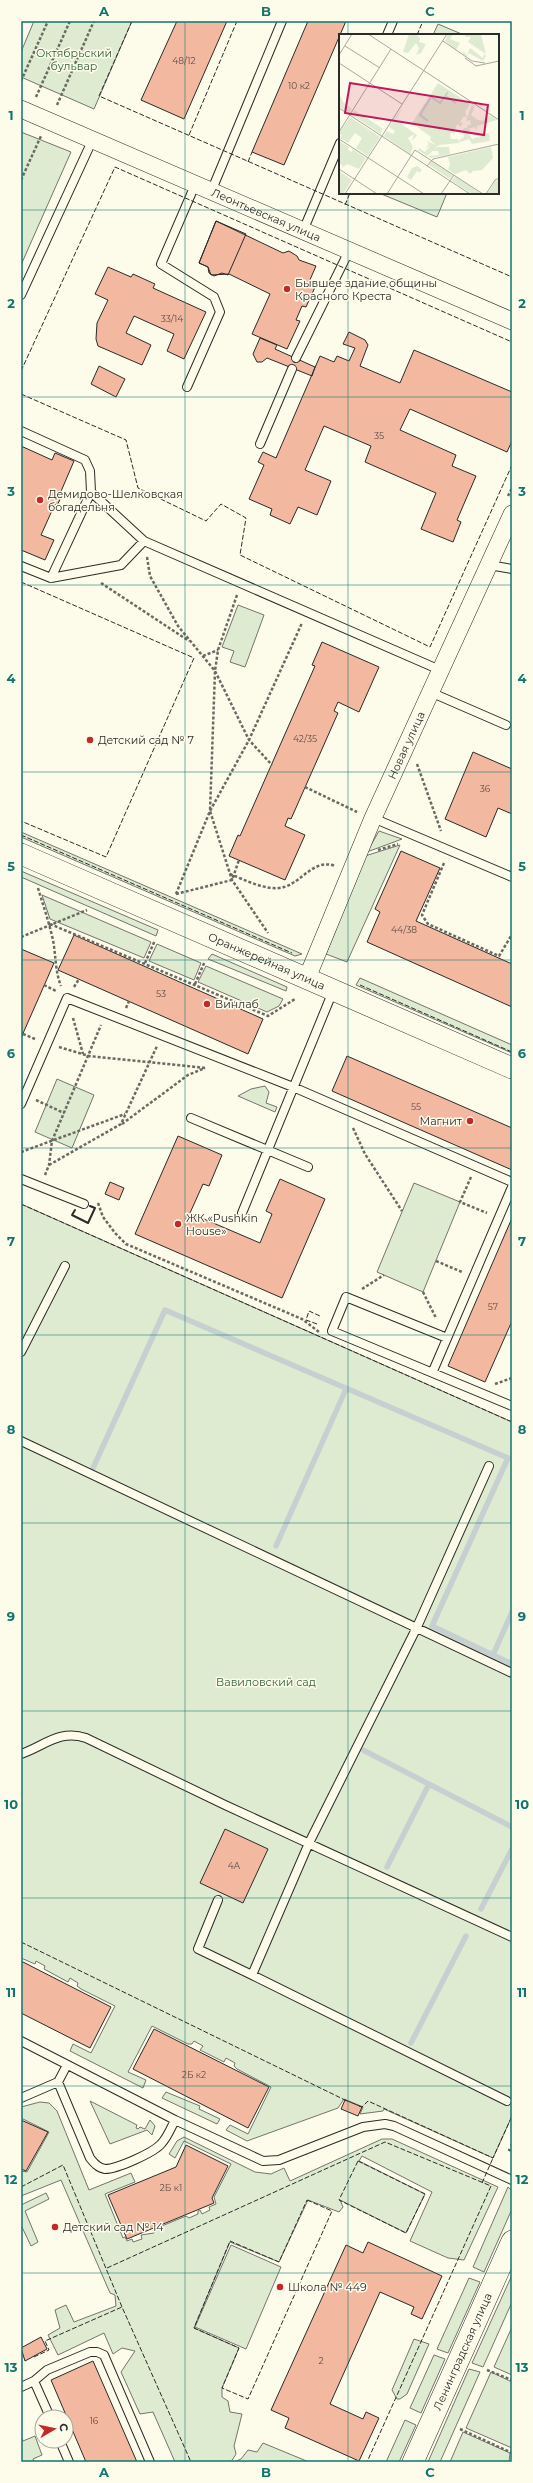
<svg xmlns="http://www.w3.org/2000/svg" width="533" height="2483" viewBox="0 0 533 2483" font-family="Montserrat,sans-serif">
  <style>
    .green { fill: #deebd1; stroke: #74746e }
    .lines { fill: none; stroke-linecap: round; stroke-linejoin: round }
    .stream { stroke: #c7d0d0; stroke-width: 5.5 }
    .building { fill: #f2b8a0; stroke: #2b2b2b }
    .service-casing { stroke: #2b2b2b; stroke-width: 10 }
    .minor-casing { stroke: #2b2b2b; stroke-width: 18 }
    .tertiary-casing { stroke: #2b2b2b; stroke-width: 22 }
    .path { stroke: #6a6964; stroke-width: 2.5; stroke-dasharray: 3 2; stroke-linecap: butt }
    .service { stroke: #fdfbea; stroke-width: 8 }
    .minor { stroke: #fdfbea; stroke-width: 17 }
    .tertiary { stroke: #fdfbea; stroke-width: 21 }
    .hedge { stroke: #34623c; stroke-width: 3; stroke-dasharray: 2 3; stroke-linecap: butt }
    .fence { stroke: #2b2b2b; stroke-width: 1; stroke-dasharray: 5 2; stroke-linecap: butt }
    .wall { stroke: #2b2b2b; stroke-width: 2 }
    .grid { fill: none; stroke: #0f766e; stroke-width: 1; stroke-opacity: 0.55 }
    .poi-dot { fill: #c62828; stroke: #fdfbea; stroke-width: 1.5 }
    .labels { text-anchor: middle; stroke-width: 3; stroke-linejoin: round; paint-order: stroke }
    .number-label { font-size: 9px; fill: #5d4e48 }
    .park-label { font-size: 11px; fill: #34623c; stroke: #fdfbea }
    .street-label { font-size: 11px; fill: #2b2b2b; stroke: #fdfbea }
    .poi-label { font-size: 11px; fill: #2b2b2b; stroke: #fdfbea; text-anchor: start }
    .inset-river { fill: none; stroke: #c7d0d0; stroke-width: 2 }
    .inset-road { fill: none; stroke: #a9a89e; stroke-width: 1 }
    .view { fill: #c2185b; fill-opacity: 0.15; stroke: #c2185b; stroke-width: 2 }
    .inset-edge { fill: none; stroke: #2b2b2b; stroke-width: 2 }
    .neatline { fill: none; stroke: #0f766e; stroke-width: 1.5 }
    .grid-label { font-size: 13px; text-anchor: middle; font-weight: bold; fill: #0f766e }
  </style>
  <rect width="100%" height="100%" fill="#fdfbea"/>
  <path class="green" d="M34 21H132L94 109 21 77V52Z
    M438 24 464 35H433Z
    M21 132 71 152 21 265Z
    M379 193H447L437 217Z
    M238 605 264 615 245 667 230 662 234 651 222 647Z
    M379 831 402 839 367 852Z
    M21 832 302 954 295 956 21 837Z
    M400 845 347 962 326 954 365 856Z
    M21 871 158 930 156 936 21 877Z
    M42 895 151 942 144 958 50 919Z
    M157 944 201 963 194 980 149 961Z
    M212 954 287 987 286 991 208 959Z
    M206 966 283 999 279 1006 267 1012 198 982Z
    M360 978 512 1045V1053L356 985Z
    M57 1079 94 1095 72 1148 35 1132Z
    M265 1086 269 1092 266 1103 277 1107 275 1112 238 1096 251 1089Z
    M414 1183 460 1202 423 1292 377 1272Z
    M21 1204 512 1422V2116L493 2158 384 2109 383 2111 360 2114 363 2107 344 2099 338 2108 247 2141 226 2130 230 2125 248 2134 271 2087 237 2069 234 2066 235 2063 226 2058 224 2062 200 2050 203 2046 194 2041 192 2044H188L152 2026 128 2072 146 2080 143 2088 70 2051 73 2044 91 2053 115 2006 81 1989 77 1986 78 1983 70 1978 68 1982 44 1969 45 1966 36 1961 35 1964 21 1958Z
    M166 2092 200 2106 199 2109 220 2119 217 2124 162 2098Z
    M90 2101 137 2125 136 2128 138 2129 140 2127 145 2129 150 2120 155 2126 152 2135 147 2130 110 2144Z
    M40 2102 49 2103 57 2111 89 2190 131 2173 135 2182 105 2194 123 2238 125 2237 127 2241 132 2239 133 2242 142 2239 141 2235 154 2233 157 2228 186 2216 189 2218 198 2214V2211L200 2210 202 2214 210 2210 209 2207 216 2204 214 2197 231 2164 184 2141 175 2158 169 2154 177 2141 184 2137 255 2172 271 2174 284 2168 290 2181 382 2139H392L498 2187 464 2260 448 2258 410 2241 432 2192 362 2156 359 2161 425 2194 406 2233 340 2200 343 2207 339 2212 308 2200 279 2262 230 2242 194 2328 239 2348 222 2388V2397L228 2401 230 2412 242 2414 234 2446 236 2454 231 2462H175L153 2412 140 2414 121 2372 135 2351 122 2348 113 2354 104 2333 58 2355 48 2335 60 2328 55 2310 66 2305 74 2322 116 2306 115 2295 110 2293 61 2180 21 2196V2171L27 2172 49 2132 21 2118V2107Z
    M508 2187 512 2191V2209L484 2272 473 2267Z
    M46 2193 49 2199 25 2211 38 2242 31 2246 21 2225V2205Z
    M231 2245 281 2267 246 2349 195 2327Z
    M512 2275V2302L483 2367 472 2363Z
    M469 2278 480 2282 448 2353 437 2349Z
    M512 2327V2375L494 2367Z
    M414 2339 429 2344 407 2394 400 2399H397L392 2390Z
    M434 2355 445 2359 421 2413 410 2408Z
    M469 2369 480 2372 440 2462H428Z
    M491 2372 512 2382V2448L466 2428Z
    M405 2420 416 2425 399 2462H386Z
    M463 2432 510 2453 509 2462H450Z
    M35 2436 42 2455 33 2459 34 2462H21V2437L23 2441Z
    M263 2443 309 2462H234L241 2459 248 2450 257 2452Z"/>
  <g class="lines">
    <path class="stream" d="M93 1468 165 1310 508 1458 432 1626 512 1664
      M276 1546 346 1389
      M493 1655 512 1612
      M363 1750 512 1827
      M387 1867 429 1784
      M481 1909 512 1849
      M411 2043 466 1936"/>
  </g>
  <path class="building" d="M177 21H227L184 119 141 100Z
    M308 21H346L284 165 252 152Z
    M216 221 283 253 289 251 297 256 299 260 316 266 309 282 316 285 306 307 302 306 296 320 300 321 287 349 252 334 270 294 229 274 211 275 208 267 199 263Z
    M216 221 246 234 228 275 222 273 214 276 209 273 208 267 199 263Z
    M108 267 131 277 133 274 155 284 153 288 206 312 184 359 167 351 174 334 134 316 126 333 151 345 142 365 98 346 96 339 97 323 108 300 95 294Z
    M349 332 365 340 368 345 360 366 400 383 414 350 512 392V441L507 452 410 409 400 430 456 455 452 466 476 476 457 520 461 522 453 542 421 529 436 493 365 462 371 446 324 426 305 470 331 481 317 515 298 507 290 524 270 515 272 509 249 499 264 465 258 462 263 452 276 458 320 356 334 362 337 356 349 361 355 348 343 344Z
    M260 338 277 345 275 349 315 367 312 376 267 358 262 362H257L253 354Z
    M99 366 125 379 116 397 91 384Z
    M21 446 52 460 55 453 74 461 59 496 61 497 57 506 55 504 41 535 54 540 45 560 21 550Z
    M322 642 379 667 359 712 338 702 334 711 338 713 291 819 288 818 285 826 305 835 285 880 229 856 238 835 240 836 315 666 312 665Z
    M473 752 512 769V814L498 808 486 837 445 819Z
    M401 851 440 868 416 921 512 964V1007L367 942 380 912 375 909Z
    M74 935 263 1019 248 1054 58 970Z
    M21 949 54 963 21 1038Z
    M347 1056 512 1128V1170L332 1091Z
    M178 1136 222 1155 209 1186 203 1184 190 1213 260 1243 272 1214 266 1211 280 1179 325 1199 282 1298 135 1234Z
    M110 1182 124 1188 119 1200 105 1194Z
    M512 1218V1321L485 1382 448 1366Z
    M225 1829 268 1849 243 1903 200 1883Z
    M21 1961 111 2007 90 2048 21 2013Z
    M154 2029 269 2087 248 2128 133 2069Z
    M345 2100 362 2107 358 2116 341 2109Z
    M21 2120 48 2132 26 2171 21 2169Z
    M186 2145 228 2166 212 2198 214 2203 127 2239 108 2195 176 2167Z
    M368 2242 442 2276 422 2319 411 2314 414 2307 380 2292 330 2404 363 2419 366 2412 379 2418 359 2461 285 2428 289 2418 271 2410 346 2245 363 2253Z
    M41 2337 47 2349 25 2361 21 2348Z
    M93 2361 137 2462H86L51 2380Z"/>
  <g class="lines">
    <g class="service-casing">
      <path id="service" d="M387 35 393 21
        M211 192 282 21
        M303 231 340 143
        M21 295 92 141
        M296 358 349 251
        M187 387 220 312 214 297 161 264 195 185
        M21 431 85 460 90 471 91 492 144 541 440 670
        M260 444 292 369
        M489 565 512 569
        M21 566 51 578 121 565 144 541
        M51 578 91 492
        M430 692 506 725
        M373 818 512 877
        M21 1104 67 998 293 1087 512 1182
        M191 1118 308 1167
        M21 1179 84 1204
        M242 1213 333 991
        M447 1338 346 1297 332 1331 512 1406
        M21 1352 65 1266
        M433 1371 512 1187
        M21 1441 512 1673
        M21 1754C44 1746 60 1729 86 1738L225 1805 512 1937
        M218 1900 198 1949 252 1975 309 1843 417 1627 489 1466
        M252 1975 507 2101
        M21 2041 175 2120 263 2161 279 2160 363 2127 385 2124 394 2126 512 2180
        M67 2065 58 2082 90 2158C94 2163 98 2168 105 2169 117 2169 153 2153 161 2144 167 2138 171 2128 175 2120
        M21 2098 58 2082
        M34 2381 50 2417
        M21 2387 34 2381 47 2370 90 2352H97L104 2355 150 2462
        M60 2441 69 2462"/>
    </g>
    <g class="minor-casing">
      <g id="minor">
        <path id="s1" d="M21 109 512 321"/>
        <path id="s2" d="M307 978 373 818 512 514"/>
      </g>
    </g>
    <g class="tertiary-casing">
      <g id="tertiary">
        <path id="s3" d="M21 854 512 1068"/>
        <path id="s4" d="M413 2462 512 2241"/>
      </g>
    </g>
    <path class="path" d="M21 81 48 21
      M36 97 70 21
      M57 105 94 21
      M21 180 41 136
      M508 496 512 488
      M147 557 150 576 178 626 215 671 249 740 272 765
      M101 583 189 641
      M237 595 218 650 215 671 210 811 232 880 268 933
      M203 656 218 650
      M417 764 441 831
      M305 787 357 812
      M378 850 398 844
      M444 863 422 915 428 924 499 956 511 936
      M230 874C245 880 268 892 284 887 302 882 314 858 335 866
      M38 888C43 905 49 922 53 940 56 956 55 971 61 986
      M176 894 210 811 249 740 302 623
      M176 894 232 880 239 860
      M50 924 268 1016 295 999
      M21 937 87 910
      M145 963 155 940
      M195 984 205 961
      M44 985 56 991
      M74 987 79 979
      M126 1008 129 1001
      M73 1018 83 1054
      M23 1034 35 1039
      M59 1047 89 1056 206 1068
      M36 1100 64 1113
      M122 1124 188 1075 205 1068
      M353 1128 365 1154 402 1211
      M21 1152 125 1114
      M49 1165 121 1124 157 1046
      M45 1175 49 1165 52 1141 101 1025
      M471 1177 460 1202 487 1213
      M98 1203 103 1217 115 1233 126 1244 302 1319 319 1332
      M436 1261 462 1272
      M362 1289 384 1275
      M423 1292 436 1318
      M495 1384 512 1378
      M487 2370 512 2380
      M460 2429 512 2453"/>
    <use href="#service" class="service"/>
    <use href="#minor" class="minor"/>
    <use href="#tertiary" class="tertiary"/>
    <path class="hedge" d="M509 2151 512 2145"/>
    <path class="fence" d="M132 21 99 96 512 277
      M417 35 423 21
      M189 135 237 21
      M248 162 252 152
      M345 205 350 193
      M21 371 115 167 512 342
      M21 394 126 440 138 488 206 521 221 504 246 518 240 555 430 647 512 465
      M21 582 194 658 106 857 21 821
      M21 835 292 953
      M360 985 512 1052
      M21 1204 512 1422
      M317 1324 306 1320 309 1311 320 1316
      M21 1942 347 2101
      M359 2106 362 2107 368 2101 493 2158 512 2116
      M358 2161 425 2194 406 2233 339 2200Z
      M482 2183 493 2158
      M21 2187 63 2165 122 2307 191 2462
      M307 2200 332 2211 248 2399 222 2388 239 2348 194 2328 230 2241 279 2262Z
      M107 2268 385 2142 491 2186 367 2462
      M34 2357 49 2350 45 2341 122 2307"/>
    <path class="wall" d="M75 1210 72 1215 88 1223 95 1208 90 1206"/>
  </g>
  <path class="grid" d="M185 21V2462M348 21V35M348 193V2462M21 210H512M21 397H512M21 585H512M21 772H512M21 960H512M21 1148H512M21 1335H512M21 1523H512M21 1711H512M21 1898H512M21 2086H512M21 2273H512"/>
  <g class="poi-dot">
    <circle cx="287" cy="289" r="4"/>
    <circle cx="40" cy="500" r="4"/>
    <circle cx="90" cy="740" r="4"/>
    <circle cx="207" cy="1004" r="4"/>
    <circle cx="470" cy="1121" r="4"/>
    <circle cx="178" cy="1224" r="4"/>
    <circle cx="55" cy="2227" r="4"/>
    <circle cx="280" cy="2287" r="4"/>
  </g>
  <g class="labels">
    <g class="number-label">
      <text x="184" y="64">48/12</text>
      <text x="299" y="89">10 к2</text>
      <text x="172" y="322">33/14</text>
      <text x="379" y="439">35</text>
      <text x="305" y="742">42/35</text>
      <text x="485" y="792">36</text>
      <text x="404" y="933">44/38</text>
      <text x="161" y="997">53</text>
      <text x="416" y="1110">55</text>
      <text x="493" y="1310">57</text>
      <text x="234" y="1869">4А</text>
      <text x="194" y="2078">2Б к2</text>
      <text x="171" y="2191">2Б к1</text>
      <text x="321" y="2364">2</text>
      <text x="94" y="2424">16</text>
    </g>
    <g class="park-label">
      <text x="74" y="57">Октябрьский<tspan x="74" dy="13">бульвар</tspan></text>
      <text x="266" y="1686">Вавиловский сад</text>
    </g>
    <g class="street-label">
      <text dy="4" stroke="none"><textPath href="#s1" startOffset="267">Леонтьевская улица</textPath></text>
      <text dy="4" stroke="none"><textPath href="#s2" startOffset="253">Новая улица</textPath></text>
      <text dy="4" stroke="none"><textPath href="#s3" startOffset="268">Оранжерейная улица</textPath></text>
      <text dy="4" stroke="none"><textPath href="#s4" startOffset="121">Ленинградская улица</textPath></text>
    </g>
    <g class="poi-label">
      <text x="295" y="287">Бывшее здание общины<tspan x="295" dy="13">Красного Креста</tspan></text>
      <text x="48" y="498">Демидово-Шелковская<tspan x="48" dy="13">богадельня</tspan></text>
      <text x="98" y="744">Детский сад № 7</text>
      <text x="215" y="1008">Винлаб</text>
      <text x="462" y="1125" text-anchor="end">Магнит</text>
      <text x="186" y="1222">ЖК «Pushkin<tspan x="186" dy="13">House»</tspan></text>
      <text x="63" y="2231">Детский сад № 14</text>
      <text x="288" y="2291">Школа № 449</text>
    </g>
  </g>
  <g transform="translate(339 34)">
    <rect width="160" height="160" fill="#fdfbea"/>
    <path d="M70 0H77L81 4 80 8 87 10 82 19 77 21 80 14 77 9 69 19 64 18ZM109 0H114L111 5 121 9 117 16 106 7ZM126 0 142 1 147 20 129 8 132 3H126ZM131 14 144 24 145 20 147 22 144 27 130 19 128 22H127L124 20V17L128 21ZM99 49 131 70 126 78 128 84 125 82 121 88 124 89 121 93 119 90 117 92 115 101 113 98 111 101 112 105H119L120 109 100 111 88 122 79 116 80 114 86 118 92 111 86 115 90 110 87 107 97 111 91 106 92 103 73 89ZM0 59 4 68 13 75 10 79 0 73ZM133 70 137 72 134 71 136 73 132 81 139 86 145 87 148 81 152 83 149 79 158 86 138 92 137 97 136 93 128 95 132 96 129 98 133 105 139 103 140 105 141 100 150 99V97L151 107 133 110 130 105 121 108V110L120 106 125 103 124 95 129 93 128 91H132L131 86 127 87ZM64 72 58 84 55 85 78 101 73 107 75 100 69 104 74 113 71 120 45 102 48 97 54 100 56 97 50 93ZM15 76 43 94 42 100 13 81ZM11 83 41 103 29 122 17 114 23 104 16 99 9 109 1 104 3 101 0 99ZM0 107 10 113 9 116 13 118V115L27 124 20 135 8 130 2 135 4 132 0 129ZM99 113H110L111 120 92 124 89 122 100 121 99 117H93ZM152 113 154 124 143 136 134 137 131 140 127 136 116 140 109 135 111 131 109 123ZM93 127 114 141 111 145 90 131ZM78 132 83 136 80 139 78 137 72 146 68 143 73 134ZM0 137 13 146 4 160H0ZM116 142 143 160H133L113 147ZM160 146V160H148L156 147Z" fill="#deebd1"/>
    <path class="inset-river" d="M107 62 117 69M89 87 81 81 92 63 101 69 109 58"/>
    <path class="inset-road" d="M29 0 160 86M104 7 133 27 146 29M6 12 41 34M0 21 13 0M126 24 137 32 160 27M0 29 63 70M0 74 131 160M0 98 52 15M0 105 85 160M72 122 76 116 144 160M88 132 94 125 160 110M0 135 38 160M6 160 108 0M48 160 72 122M102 160 115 141M147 160 156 146 160 144"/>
    <path class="view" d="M11 49 149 71 145 101 6 79Z"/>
    <rect width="160" height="160" class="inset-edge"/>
  </g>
  <rect width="533" height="2483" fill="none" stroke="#fdfbea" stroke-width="44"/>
  <g transform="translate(54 2429) rotate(81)"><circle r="19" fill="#fdfbea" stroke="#a9a89e"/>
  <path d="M0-3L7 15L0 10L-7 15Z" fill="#c62828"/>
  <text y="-6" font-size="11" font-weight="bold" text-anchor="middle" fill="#2b2b2b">С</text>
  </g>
  <rect x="22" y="22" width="489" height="2439" class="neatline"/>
  <g class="grid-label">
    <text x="104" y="16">A</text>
    <text x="266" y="16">B</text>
    <text x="430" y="16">C</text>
    <text x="11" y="120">1</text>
    <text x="522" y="120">1</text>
    <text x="11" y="308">2</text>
    <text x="522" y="308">2</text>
    <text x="11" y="496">3</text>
    <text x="522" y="496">3</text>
    <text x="11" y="683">4</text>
    <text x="522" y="683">4</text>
    <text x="11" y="871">5</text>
    <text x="522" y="871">5</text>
    <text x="11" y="1058">6</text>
    <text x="522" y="1058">6</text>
    <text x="11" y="1246">7</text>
    <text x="522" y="1246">7</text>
    <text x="11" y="1434">8</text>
    <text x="522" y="1434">8</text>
    <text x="11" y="1621">9</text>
    <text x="522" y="1621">9</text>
    <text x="11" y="1809">10</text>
    <text x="522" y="1809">10</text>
    <text x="11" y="1997">11</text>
    <text x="522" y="1997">11</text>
    <text x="11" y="2184">12</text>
    <text x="522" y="2184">12</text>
    <text x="11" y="2372">13</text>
    <text x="522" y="2372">13</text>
    <text x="104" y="2477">A</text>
    <text x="266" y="2477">B</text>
    <text x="430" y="2477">C</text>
  </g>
</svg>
